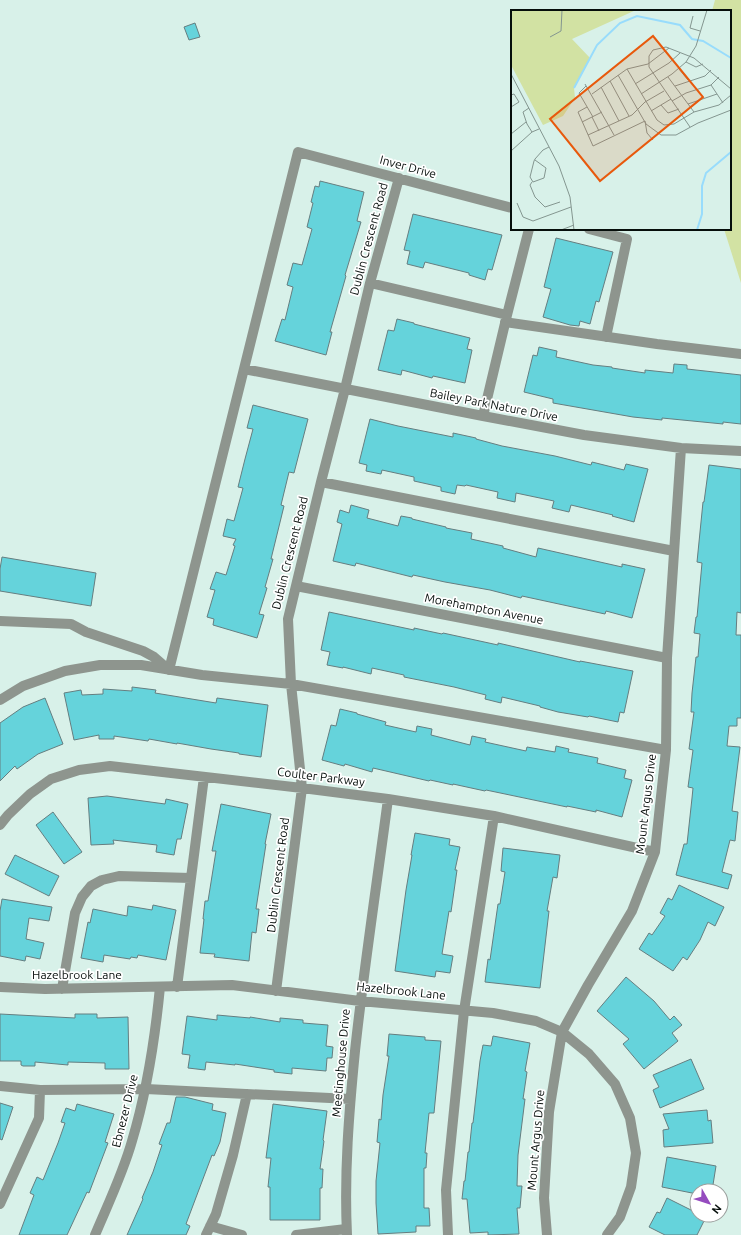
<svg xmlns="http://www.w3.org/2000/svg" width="741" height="1235" viewBox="0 0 741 1235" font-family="Ubuntu,sans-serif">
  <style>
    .green { fill: #d2e2a3 }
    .building { fill: #65d3db; stroke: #657e80 }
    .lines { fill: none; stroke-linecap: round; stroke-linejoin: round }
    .minor { stroke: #8e958e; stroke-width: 10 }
    .labels { text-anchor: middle; stroke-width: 3.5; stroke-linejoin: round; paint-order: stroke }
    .street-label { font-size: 12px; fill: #060e0b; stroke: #fff }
    .inset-river { fill: none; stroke: #98dcfc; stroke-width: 2 }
    .inset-road { fill: none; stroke: #849690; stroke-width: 1 }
    .view { fill: #e8590c; fill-opacity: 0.15; stroke: #e8590c; stroke-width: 2 }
    .inset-edge { fill: none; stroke: #060e0b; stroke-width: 2 }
  </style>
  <rect width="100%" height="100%" fill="#d8f1e9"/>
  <path class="green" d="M715 0H741V283L724 229H730V11H712Z"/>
  <path class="building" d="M195 23 200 37 189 40 184 27Z
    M320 181 364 192 357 221 361 222 345 275 346 276 330 332H332L326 355 275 341 282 319 285 320 293 287 287 285 293 263 302 265 312 229 307 227 313 203 311 202 315 186 319 187Z
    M413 214 502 235 492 270 488 269 485 280 469 275V273L425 262 423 268 407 264 410 251 404 250Z
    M556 238 613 252 599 302 596 301 590 324 580 321 579 326 570 325 543 317 551 289 544 287Z
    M397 319 414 323V324L470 338 467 349 472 350 465 383 433 376 432 378 402 370 401 375 378 370 388 330 394 331Z
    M539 347 557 351 556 357 593 365 612 367V368L645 373V370L673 373 674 364 687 365V369L741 375V424L723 422V424L662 418V420L633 417 553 403V399L524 392 533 355 537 356Z
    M253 405 308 419 294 473 289 472 281 505 284 506 271 559H273L265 587 267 588 259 614 264 615 257 638 213 625 214 619 207 617 215 590 210 589 216 572 226 575 235 546 233 545 236 539 223 536 227 519 234 521 243 488 238 487 245 459 253 429 247 428Z
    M370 419 398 426 453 437V433L476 438V439L502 446 555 456 591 465 592 462 624 470 626 464 648 469 634 522 612 516 613 515 571 505 569 512 552 508 554 501 516 493 515 502 497 498 498 492 466 485 465 486 457 485 455 494 441 491V487L414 481V477L382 470 381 474 366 471 367 465 359 463Z
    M709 465 741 469V613L737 612 736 635H741V718H737V726H729L727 746 740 747 732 811 738 812 735 841 730 840 722 872 732 875 728 889 676 875 684 844H687L692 798 693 788 688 787 693 750 689 749 694 712H691L692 693 696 657H698L700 634 694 633 696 617H697L702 563 697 562 703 502H704Z
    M351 505 369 510 367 518 398 526 401 516 412 518V519L446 527V528L472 533 471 539 503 546V548L536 557 538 548 622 567V564L645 569 632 618 606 611 605 614 522 596 521 598 490 590 445 582 413 575 412 577 356 563 355 566 333 561 342 524 337 522 340 510 349 513Z
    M2 557 96 573 91 606 0 591V569Z
    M329 612 414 630V628L442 634 443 633 498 645V643L580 662V661L633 671 624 713 620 712 618 722 589 716 588 717 558 712 540 707V706L502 697 501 703 485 699 486 695 454 687 404 677V675L372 668 371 674 343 667V668L327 665 330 652 321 650Z
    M132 687 156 690 155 693 216 703 217 698 268 705 261 757 239 754V753L211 749 177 743V744L149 739 148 741 114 736V739H99V735L74 740 64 693 81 690 82 695 103 694V689L132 691Z
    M45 698 63 744 38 754 17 769 15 766 0 781V723L23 707Z
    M340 709 357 713V714L386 722 385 725 416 732 417 726 432 729 431 735 470 745 472 736 486 739 485 742 526 751 527 747 555 752 556 746 569 749 568 752 598 758 597 763 626 770 624 778 632 780 622 817 596 810V812L567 806V807L486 790 485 791 453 784V785L430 780 429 781 373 768 372 772 345 764 344 766 322 760 331 725 336 726Z
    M107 796 165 804 166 799 188 804 181 839H177L174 855 156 852 157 845 113 840 114 844 91 845 88 798Z
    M221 804 271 814 265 844H266L256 909H259L256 933 252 932 249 961 214 957 215 954 200 953 204 919H203L205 901H208L216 851H212Z
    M53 812 82 852 64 864 36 825Z
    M415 833 450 839 449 845 460 847 455 870H457L451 912 449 911 442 954 453 956 450 973 436 971 435 977 395 971 406 890 412 855H411Z
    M503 848 560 855 557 878 553 877 547 911H549L540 988 485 982 488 959 490 960 498 904H500L505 872 501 871Z
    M15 855 59 876 49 896 5 874Z
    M679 885 724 907 715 926 708 922 700 940 687 960 683 957 673 971 639 949 649 933 652 935 665 916 660 913 668 898 672 900Z
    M2 899 52 907 49 921 29 918 26 939 44 943 40 959 26 956 25 961 0 956V911Z
    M153 905 176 910 166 960 138 955 137 958 131 957 130 959 104 955 103 962 81 958 88 922 90 923 93 909 127 916 128 906 152 910Z
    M626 977 654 1001 670 1020 674 1016 682 1025 672 1033 678 1041 644 1069 623 1044 629 1039 597 1011Z
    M0 1014 75 1018V1014H97V1018L128 1017 129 1069H105V1063L68 1062V1065L35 1062V1066H23L21 1065V1061H0Z
    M217 1015 250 1018V1017L280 1022V1018L303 1020V1023L328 1025 326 1046 333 1047 332 1058H327L326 1071 292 1068V1074L274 1072V1070L235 1064V1065L206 1062 205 1070 188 1068 190 1055 182 1054 187 1016 217 1020Z
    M389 1034 425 1037V1040L441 1041 434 1113H429L425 1153H427L426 1168H424V1208H429L430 1226H416V1232L378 1234 376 1203V1181L380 1143 377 1142 379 1119 381 1120 383 1095 389 1056H387Z
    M493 1036 530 1043 525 1071 527 1072 523 1099H525L518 1155 517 1186H522L520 1208H517L519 1234 488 1235V1232L470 1233 467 1199H462L464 1181H465L468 1152H469L472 1123H473L480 1061 483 1045 491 1046Z
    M691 1059 704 1089 660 1108 653 1090 659 1087 653 1075Z
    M176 1097H185L213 1104 212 1110 226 1113 220 1142 214 1156 212 1155 186 1224 190 1226 186 1235H127L143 1199 142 1198 153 1172 162 1145 159 1144 167 1123H170Z
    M0 1103 13 1107 2 1140 0 1139Z
    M77 1104 114 1114 105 1142 108 1143 89 1193 87 1192 67 1235H19L34 1195 30 1193 37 1177 43 1180 58 1143 65 1123 61 1122 66 1108 75 1111Z
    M273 1104 327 1111 323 1140 324 1141 320 1169H323L322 1188H320V1220H270V1187H268L271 1158H266Z
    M707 1110 708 1121 711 1120 713 1143 664 1147 663 1130 669 1129 663 1114Z
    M667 1157 716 1166 712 1191H697V1194L662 1187Z
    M667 1198 697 1213V1215H701L706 1217 697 1235H665L649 1227 657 1212 660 1213Z"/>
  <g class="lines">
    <path class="minor" d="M589 229 627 239 606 337
      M370 283 507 315
      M505 322 657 344 741 354
      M244 369 483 416 584 435 681 448 741 451
      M483 416 507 315 529 229
      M321 482 674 551
      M296 586 667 658
      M0 621 71 624 86 632 143 651 154 657 169 670 298 152 512 208
      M0 700 23 686 65 671 100 665H141L202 675 291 684 666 750
      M0 825 8 815 30 794 51 779 79 770 110 766 302 788 388 799 494 816 655 852
      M0 987 45 989 232 985 360 1001 493 1013 536 1021 562 1032 589 1054 615 1084 630 1118 636 1153 631 1187 620 1217 607 1235
      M177 987 204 777
      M62 989 75 913 82 897 91 886 102 880 119 876 191 878
      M276 991 302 788 291 684 288 619 321 482 345 389 370 283 399 178
      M0 1086 40 1090 146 1089 350 1099
      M0 1204 39 1118 40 1090
      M210 1226 242 1235
      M95 1235C108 1204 123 1173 132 1141 147 1091 155 1039 160 987
      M206 1235 216 1214 233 1155 247 1094
      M296 1235 346 1229
      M347 1235C344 1173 349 1112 355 1051 364 967 377 883 388 799
      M448 1235 446 1190 464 1011 494 816
      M547 1235 544 1198 549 1112 562 1032 588 985 632 911 655 852 666 750 667 658 681 448"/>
  </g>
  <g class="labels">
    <g class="street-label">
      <text transform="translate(408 167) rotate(15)" y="4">Inver Drive</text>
      <text transform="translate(369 239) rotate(-75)" y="4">Dublin Crescent Road</text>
      <text transform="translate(494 405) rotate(11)" y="4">Bailey Park Nature Drive</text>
      <text transform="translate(290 553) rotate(-76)" y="4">Dublin Crescent Road</text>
      <text transform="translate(484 609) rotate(11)" y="4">Morehampton Avenue</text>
      <text transform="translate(321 777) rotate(7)" y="4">Coulter Parkway</text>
      <text transform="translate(646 804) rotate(-83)" y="4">Mount Argus Drive</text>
      <text transform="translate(278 875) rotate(-83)" y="4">Dublin Crescent Road</text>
      <text x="77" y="979">Hazelbrook Lane</text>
      <text transform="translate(401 991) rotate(6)" y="4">Hazelbrook Lane</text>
      <text transform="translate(341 1063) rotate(-85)" y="4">Meetinghouse Drive</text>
      <text transform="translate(125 1111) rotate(-76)" y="4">Ebnezer Drive</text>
      <text transform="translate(536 1140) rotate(-85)" y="4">Mount Argus Drive</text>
    </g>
  </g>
  <g transform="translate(511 10)">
    <rect width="220" height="220" fill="#d8f1e9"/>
    <path d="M0 0H125L61 29 79 48 63 78 64 88 52 106 32 115 0 55Z" fill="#d2e2a3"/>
    <path class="inset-river" d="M63 78 86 35 109 13 126 6 169 15 181 29 192 31 220 48M186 220 191 204V176L195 163 220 142"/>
    <path class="inset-road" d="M182 6 179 18 189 21M39 27 50 21 51 0M175 52 185 57 192 54M116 59 146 110 153 115 163 114 183 102 208 95 220 85M168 59 177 70M0 64 48 156 59 187 63 220M107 65 135 114 150 125H165L187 113 220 100M157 67 183 102M99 71 118 106M74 74 103 125M124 74 158 53 169 43M200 75 212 93M75 76 68 83 82 107M164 76 194 66 200 60M90 77 108 111M81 84 116 59 137 54 158 38M130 84 161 64 175 52 185 36 196 0M0 85 3 84 8 92 0 97M161 91 175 83 200 75 208 67M177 94 206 84M150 95 157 103 168 99M76 97 67 102 82 136 134 111 136 123 142 130M18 98 12 102 16 114 21 122 28 119M140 101 160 89M81 107 88 121M71 112 91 102M179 117 138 57V46L142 40 155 37 183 48 220 79M0 124 15 112M77 125 121 105 134 92 153 81M0 141 21 122M24 150 35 158 33 168 22 172 19 167 23 151 24 149 32 140 38 137M21 172 19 175 24 187 34 197 49 192M6 193 12 207 22 211 60 197M50 220 63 215"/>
    <path class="view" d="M142 26 192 87 89 171 39 109Z"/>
    <rect width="220" height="220" class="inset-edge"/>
  </g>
  <g transform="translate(709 1203) rotate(129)"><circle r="19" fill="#ffffff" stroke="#9b9f9d"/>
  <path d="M0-3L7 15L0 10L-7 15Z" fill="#954cbf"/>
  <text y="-6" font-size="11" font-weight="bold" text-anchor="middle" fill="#060e0b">N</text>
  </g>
</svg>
